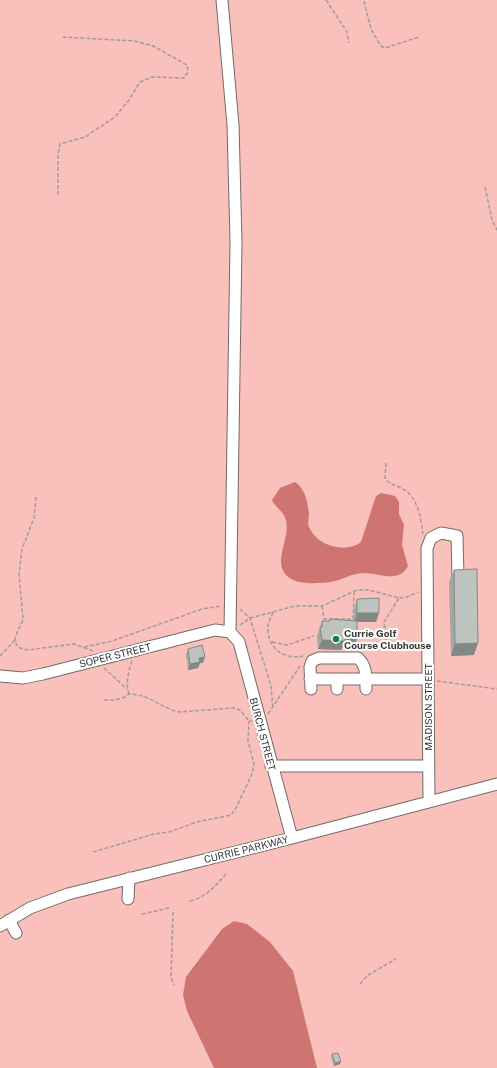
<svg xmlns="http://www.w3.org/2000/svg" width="497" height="1068" viewBox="0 0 497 1068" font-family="'Public Sans',sans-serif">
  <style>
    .green { fill: #fac0bc }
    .water { fill: #ce7571 }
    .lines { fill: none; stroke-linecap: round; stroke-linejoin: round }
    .minor-casing { stroke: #726a69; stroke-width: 13 }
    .path { stroke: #a29b9b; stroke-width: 1.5; stroke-dasharray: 4 2; stroke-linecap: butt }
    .minor { stroke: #fff; stroke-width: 11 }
    .wall { fill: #a3a8a3 }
    .shaded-wall { fill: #848885 }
    .building { fill: #bdc3be; stroke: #848885 }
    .poi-dot { fill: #128239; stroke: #fff; stroke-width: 1.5 }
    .labels { text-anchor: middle; stroke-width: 4; stroke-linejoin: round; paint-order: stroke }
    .poi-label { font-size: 10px; font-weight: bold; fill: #393535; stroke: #fff; text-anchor: start }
    .street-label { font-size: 10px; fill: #393535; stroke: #fff }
  </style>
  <rect width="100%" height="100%" fill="#f5eceb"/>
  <path class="green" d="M0 0H497V1068H0Z"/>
  <path class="water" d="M295 482C305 488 308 503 309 514 309 518 307 523 309 527 317 546 346 554 361 542L376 496 381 493 395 496 399 502V514L404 525 402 545 408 566C398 584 380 573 364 573 352 573 342 580 331 582 312 584 280 587 281 559 282 546 289 533 286 520 284 512 275 507 272 500L280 488Z
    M234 921 247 924 270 942 293 971 317 1068H214L187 1011 183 995 186 977 222 929Z"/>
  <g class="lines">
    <g class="minor-casing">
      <path id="minor" d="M222 0 233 125 236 242 230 632
        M0 676 23 678 43 674 215 630 230 632 239 642 292 838
        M310 679H427
        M337 679V689
        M311 689 310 667 312 661 319 658H358C367 666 366 677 366 689
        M271 766H428
        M429 801 427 548 431 538 441 533 457 536 458 578
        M128 899 129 878
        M9 920 16 933
        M0 926 30 908 68 894 292 838 497 784"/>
    </g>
    <path class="path" d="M326 0 347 32 349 43
      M364 1 371 29 381 46 385 48 419 37
      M485 187 492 220 497 230
      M58 195V155L60 144 85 137 115 117 129 100 140 82 152 77 184 78 188 72 187 65 153 46 135 41 63 37
      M386 463 385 478C390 485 396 485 403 489 418 497 421 519 423 534
      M36 497 34 518 22 549 19 574 23 620 15 637 16 644 20 648 28 650 74 644 93 651
      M322 606 324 619H353L354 592
      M240 609 250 618 271 686 273 709
      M273 612C271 618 267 624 268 631 269 650 286 660 303 656
      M240 625 250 618 295 606H322L357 590H369L399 598 407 597 418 592
      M386 640 384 622 399 598
      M272 642 287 645 314 636
      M84 647 112 641 202 609 221 606
      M0 656 15 640
      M104 668 127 689
      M437 681 497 689
      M129 694C125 684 129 670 132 660
      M104 700C114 700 122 700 129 694 149 694 161 708 179 712L234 708 240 710 249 721H252
      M268 714 300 666
      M93 852 154 834 169 832 197 822 231 815 236 808 252 774 254 764 248 741 249 721
      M190 901C207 897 215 886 226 874
      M173 912 171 977 174 985
      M142 914 169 908
      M360 984 368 975 396 959"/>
    <use href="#minor" class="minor"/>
  </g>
  <path class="wall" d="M454 570 474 655 451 656 449 582Z
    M357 599 379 613 376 622H357L354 648H342L341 650 318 649 317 636 322 621H329L330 619 354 620V608Z
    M188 649 203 663H200L198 668 188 670 186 655Z
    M332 1054 340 1064 334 1066 331 1057Z"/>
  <path class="shaded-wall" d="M357 613H379L376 622H354Z
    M357 639 354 648H342L341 650 318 649 322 640Z
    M478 643 474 655 451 656 455 644Z
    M205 657 203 663H200L198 668 188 670 190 664 199 658Z
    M341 1061 340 1064 334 1066 335 1063Z"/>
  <path class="building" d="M477 569 478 643 455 644 454 570Z
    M379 598V613H357V599Z
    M330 619 357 621V639H345V641L322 640 320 627H322V621H330Z
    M202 645 205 657 199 658 200 662 190 664 188 649Z
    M338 1053 341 1061 335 1063 332 1054Z"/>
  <circle class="poi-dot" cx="336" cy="639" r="4"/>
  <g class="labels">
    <g class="poi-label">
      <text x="344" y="637">Currie Golf<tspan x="344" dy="12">Course Clubhouse</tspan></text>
    </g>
    <g class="street-label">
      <text transform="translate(115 655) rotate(-14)" y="4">SOPER STREET</text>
      <text transform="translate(428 707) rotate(-90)" y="4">MADISON STREET</text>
      <text transform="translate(263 734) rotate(75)" y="4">BURCH STREET</text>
      <text transform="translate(246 849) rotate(-14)" y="4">CURRIE PARKWAY</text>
    </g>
  </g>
</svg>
